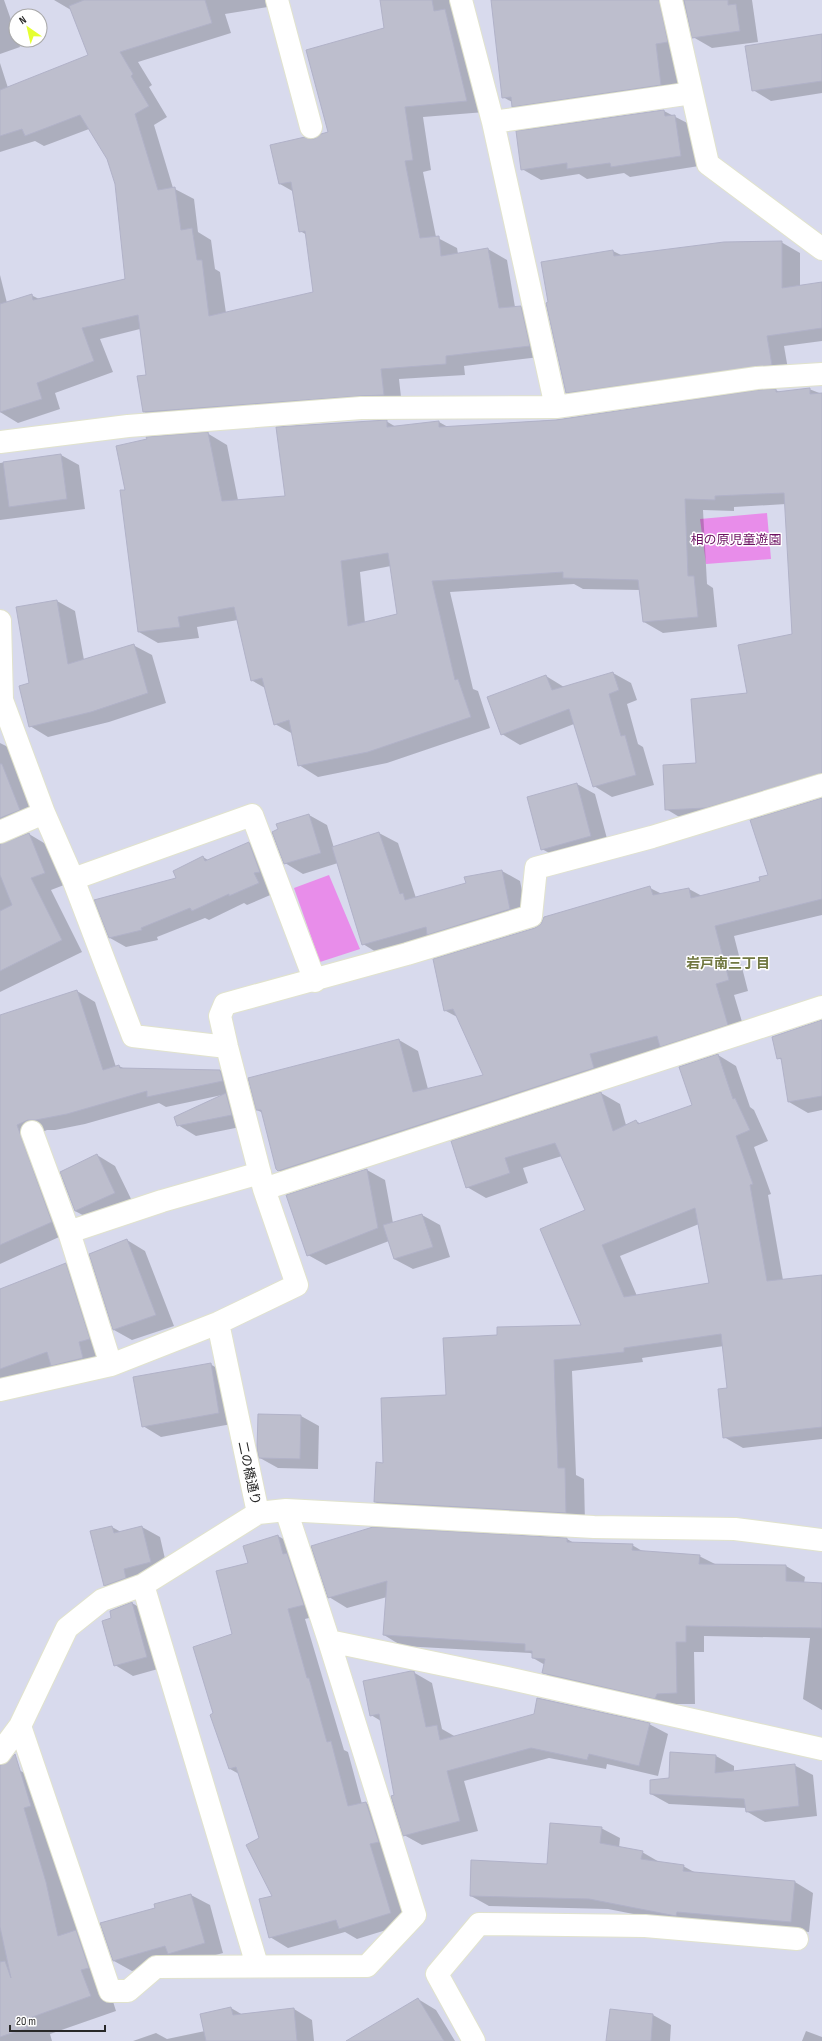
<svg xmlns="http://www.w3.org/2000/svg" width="822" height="2041" viewBox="0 0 822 2041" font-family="'Sofia Sans Condensed','Noto Sans JP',sans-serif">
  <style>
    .green { fill: #e88dea }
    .shadow { fill: #0003; fill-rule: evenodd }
    .building { fill: #bdbecd; stroke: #b1b2c8; fill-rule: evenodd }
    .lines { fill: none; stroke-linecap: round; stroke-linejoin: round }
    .minor-casing { stroke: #e1e3cd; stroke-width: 24 }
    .minor { stroke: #fff; stroke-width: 22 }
    .labels { text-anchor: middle; stroke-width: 3; stroke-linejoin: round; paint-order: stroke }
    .park-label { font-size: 13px; fill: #6c1162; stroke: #fff }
    .street-label { font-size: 13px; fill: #282828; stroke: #fff }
    .neighbourhood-label { font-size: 14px; font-weight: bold; fill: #717841; stroke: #fff }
  </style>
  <rect width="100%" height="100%" fill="#d8daed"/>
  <path class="green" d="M767 513 771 559 706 564 700 519Z
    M329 875 360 949 320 962 294 888Z"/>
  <path class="shadow" d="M0 0H4L16 34V40H18L20 47 0 54Z
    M54 0H287L286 4 225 14 231 33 138 62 152 85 149 87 167 117 154 125 173 188 194 199 198 232 211 240 215 269 220 272 226 313 314 293 307 235 300 231 294 192 280 184 314 140 330 133 386 29 381 0H459L485 112 423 117 431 170 423 172 436 237 457 248 458 254 488 249 507 260 515 307H521L539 317 548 356 464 366 465 375 399 379 402 406 163 423 144 412 147 376 140 329 100 339 113 372 55 393 60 409 18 423 0 412V275L7 303 31 295 39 299 126 279 116 184 108 158 89 129 44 146 35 141 0 152V63L8 88 90 55 71 10Z
    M492 0H752L758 42 712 48 693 37 683 1 675 54 680 95 532 117 513 106 512 102 503 97Z
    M822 35V93L771 101 753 90Z
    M664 111 693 126 699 166 630 177 624 173 587 179 579 174 541 180 522 169Z
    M781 242 800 253V286L822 300V341L784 346 789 375 585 403 567 392 549 303 613 251 623 256Z
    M809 389 822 394V789L686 821 666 809 748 694 793 635 786 504 734 507V511L703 510 707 584 713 588 717 627 663 633 644 622 640 590 583 589 574 584 450 592 473 689 478 691 490 728 387 763 318 777 299 765 293 734 275 724 265 688 251 680 238 620 197 627 199 638 158 643 139 632 207 433 227 445 238 500 286 497 386 421 396 427 439 422 448 427 556 420 776 390 779 392ZM391 566 398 615 365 623 360 572Z
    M61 455 79 465 85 509 0 520V463Z
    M57 601 75 611 84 660 133 645 152 655 166 703 109 722 48 737 30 726V684Z
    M613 673 631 683 637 700 627 704 638 744 643 747 654 785 612 797 594 786 574 724 520 745 502 734 546 676 564 687Z
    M0 743 8 747 41 819 11 836 8 842 29 834 49 846 64 885 51 890 82 952 0 992Z
    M577 784 595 794 609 846 560 859 542 849Z
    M822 799V915L734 936 748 991 734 995 746 1035 298 1182 279 1170 263 1113 257 1110 399 1040 418 1051 428 1089 485 1076 459 1018 444 1010 535 929 650 888 662 894 689 889 702 896 761 881 769 876Z
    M309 815 327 825 334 848 379 833 398 843 416 898 467 884 466 878 502 871 520 881 528 920 381 955 363 944 338 863 303 874 285 863Z
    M249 843 265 852 275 893 247 905 244 903 209 920 205 918 157 937 158 940 126 947 110 938 96 901 178 879 203 857 208 860Z
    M77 991 95 1002 116 1067 119 1066 125 1069 220 1071 238 1082 241 1091 226 1094 244 1104 250 1125 196 1136 178 1125 222 1095 166 1107 159 1103 85 1124 55 1130H47L35 1135 70 1232 0 1264V1016Z
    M822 1021V1110L808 1113 789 1102 782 1060 778 1058Z
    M718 1055 736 1066 750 1107 754 1110 768 1141 754 1147 771 1194 768 1195 783 1280 822 1276V1439L743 1448 724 1437 728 1389 724 1346 642 1358 643 1362 572 1371 576 1475 584 1479 585 1523 393 1512 375 1502 384 1464 447 1396 498 1336 583 1326 586 1211 562 1156 523 1168 528 1183 486 1198 467 1187 452 1142 601 1093 620 1104 626 1125 636 1121 641 1124 693 1106ZM699 1224 710 1284 637 1296 620 1256Z
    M97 1155 115 1166 133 1203 94 1221 75 1211Z
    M367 1170 385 1180 393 1223 422 1215 440 1225 450 1257 413 1269 394 1259 389 1241 326 1265 308 1255Z
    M127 1240 145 1251 174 1326 132 1340 114 1330 90 1254Z
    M66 1264 84 1275 101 1369 70 1376 54 1366 0 1385V1290Z
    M210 1364 229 1375 237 1423 161 1437 143 1426Z
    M301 1416 319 1426 318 1469 278 1468 260 1458Z
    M112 1527 121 1532 142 1527 160 1537 168 1572 123 1596 105 1585Z
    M278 1536 296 1546 321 1615 305 1619 344 1750 348 1752 362 1804 366 1803 384 1813 409 1923 357 1939 345 1932 288 1948 270 1937 273 1896 260 1839 239 1774 230 1769 211 1715 214 1714 249 1564Z
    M567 1539 574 1543 632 1545 644 1552 699 1556 717 1565 786 1566 805 1577 804 1583 822 1584V1710L803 1699 810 1638 704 1636V1652H694L695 1704H675L674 1709 562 1683 544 1673 545 1665 533 1658V1654L530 1653 402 1646 384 1635 387 1597 347 1608 329 1597 312 1546Z
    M132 1603 151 1614 165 1667 133 1676 115 1665 111 1611Z
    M413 1672 432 1683 442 1729 456 1737 649 1724 668 1734 658 1776 607 1764 606 1769 549 1758 464 1781 478 1831 422 1845 404 1835 381 1721 371 1715Z
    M671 1753 716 1756 734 1766V1772L794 1765 813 1775 817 1816 765 1822 746 1811V1808L669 1804 651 1794 670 1779Z
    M19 1770 45 1785 116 2011 50 2034 52 2041H0V1776Z
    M601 1828 620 1838 619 1848 642 1852 661 1863 683 1866 696 1873 795 1882 813 1893 809 1932 695 1922 694 1926 608 1909 489 1906 471 1896 548 1865Z
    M191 1895 210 1905 223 1953 187 1963 177 1958 132 1971 114 1961 156 1909 155 1905Z
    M418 1999 436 2010 455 2041H348Z
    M231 2008 243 2015 294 2009 312 2020 314 2041H133L156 2033 167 2039 205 2031Z
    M610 2011 653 2015 671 2025 670 2041H607Z
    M806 2031 822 2037V2041H802Z"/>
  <path class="building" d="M84 0H205L212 23 120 52 133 74 131 76 149 106 135 114 158 190 175 187 181 230 192 228 197 260H202L209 316 313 292 305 231 299 232 291 182 279 184 270 145 305 137 314 139 321 134 328 132 306 50 384 28 380 0H432L434 11 445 9 467 101 405 107 413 160 405 161 420 238 439 236 441 256 488 248 499 308 521 306 530 346 446 356V364L381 369 384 395 360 396 143 412 137 376 146 375 138 315 82 328 94 361 37 383 42 399 0 412V304L32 294 33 300 125 279 115 184 107 159 80 115 25 136 22 129 0 136V90L88 55 69 6Z
    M491 0H659L668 42 656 44 661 85 512 107 511 97 502 98Z
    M684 0H728V5L736 4 740 31 692 38Z
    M822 34V81L752 91 745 46Z
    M664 110 665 116 675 115 681 156 611 167 610 163 567 169V163L521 170 516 131Z
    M782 241V288L822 282V328L767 336 772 365 566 393 546 303 548 302 541 262 613 250 614 256 724 242Z
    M810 388V394L822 393V773L706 808 665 810 663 765 696 763 691 699 747 693 738 645 792 634 784 493 715 496V500L685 499 688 576H694L698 617 643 622 638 580 563 578V572L432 581 455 680 458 679 471 717 368 752 298 766 289 720 274 725 262 678 251 681 234 607 178 617 180 627 138 632 120 490H125L116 446 147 439 146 437 208 432 222 501 285 496 276 427 387 420V427L439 421V427L556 420 758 390 776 389V392ZM388 553 397 614 348 626 341 561Z
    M61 454 67 499 9 507 3 462Z
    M57 600 68 664 134 644 148 693 91 712 29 727 19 686 29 683 16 607Z
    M613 672 619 690 609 694 621 736 625 735 636 775 593 787 569 709 501 735 487 697 546 675 552 690Z
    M0 764H2L20 810 0 818Z
    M577 783 591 836 541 850 527 797Z
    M822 798V899L715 926 729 980 716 984 728 1025 660 1047 657 1036 590 1054 594 1068 278 1171 276 1169 261 1110H256L248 1078 399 1039 413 1092 483 1075 453 1009 444 1011 433 959 535 928 541 924 544 917 650 886 653 895 689 888 691 898 760 881 759 877 768 875 750 820Z
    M309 814 321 853 284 864 272 832 278 829 276 824Z
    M379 832 400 894 403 893 405 900 466 883 464 877 502 870 510 909 427 935 426 927 362 945 332 847Z
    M29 833 45 873 31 878 62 940 0 971V911L12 905 0 875V844Z
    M249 842 260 872 254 873 259 883 229 896V894L192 911 190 908 141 928 142 930 109 938 94 900 176 878 173 871 203 856 205 861Z
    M77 990 103 1070 119 1065 120 1068 220 1070 223 1081 147 1097V1091L67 1114 36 1120H28L17 1125 52 1222 0 1245V1015Z
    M822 1020V1096L788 1102 781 1058 777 1059 772 1037Z
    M718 1054 733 1099 735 1098 750 1130 736 1136 753 1184 750 1185 767 1281 822 1275V1427L723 1438 718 1389 727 1388 721 1334 624 1348V1352L554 1360 558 1468H565L566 1513 374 1502 376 1462 383 1463 381 1398 446 1395 443 1338 497 1335V1327L581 1325 540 1229 585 1210 555 1143 505 1158 510 1173 466 1188 451 1141 601 1092 613 1131 636 1120 638 1124 692 1105 679 1067ZM695 1208 709 1283 624 1297 602 1245Z
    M226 1093 232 1115 177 1126 174 1117Z
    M97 1154 115 1193 75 1211 60 1172Z
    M367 1169 378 1228 307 1256 286 1195Z
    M422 1214 433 1247 394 1259 383 1225Z
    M127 1239 156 1315 113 1330 89 1254Z
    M66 1263 90 1339 79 1342 83 1358 51 1366 47 1352 0 1369V1289Z
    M211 1363 219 1413 142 1427 133 1377Z
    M258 1414 301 1415 300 1459 259 1458 257 1449Z
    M112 1526 114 1533 142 1526 151 1562 124 1569 126 1578 104 1586 90 1531Z
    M373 1527 567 1538V1542L633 1544 632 1550 700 1555 699 1564 786 1565V1581L822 1583V1628L686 1626V1642H676L677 1693 657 1694 655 1699 542 1673 545 1659 532 1658V1651H525V1644L383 1635 387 1581 328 1598 311 1546Z
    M278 1535 283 1554 287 1553 304 1605 288 1609 307 1678H309L327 1742 331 1741 348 1806 366 1802 379 1842 370 1844 391 1913 339 1929 336 1920 269 1938 259 1899 272 1896 246 1845 259 1838 236 1767 229 1769 210 1715 213 1713 193 1647 232 1634 216 1571 248 1563 243 1546Z
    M132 1602 147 1657 114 1666 102 1621 111 1618 110 1611Z
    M411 1671H414L426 1727 437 1725 440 1740 534 1714 537 1698 650 1723 639 1766 589 1754 587 1760 531 1748 447 1771 460 1821 403 1836 391 1796 394 1795 379 1714 370 1716 363 1681Z
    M670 1752 716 1755 715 1773 795 1764 799 1806 746 1812 744 1799 650 1794V1780L669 1778Z
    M15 1754 31 1806 24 1808 46 1882 58 1936 76 1930 89 1968 81 1970 91 1996 24 2020 27 2028 0 2037V1962L5 1961 11 1978 0 1927V1765L5 1764Z
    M550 1823 602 1827 600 1843 643 1851 641 1859 684 1865 683 1871 795 1881 791 1922 677 1912 676 1916 589 1899 470 1896 471 1860 547 1864Z
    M191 1894 205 1943 168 1954 165 1946 113 1961 100 1923 155 1908 154 1904Z
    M418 1998 444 2041H346Z
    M231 2007 233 2015 294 2008 297 2041H206L200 2014Z
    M610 2009 653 2014 651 2041H606Z"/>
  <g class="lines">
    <g class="minor-casing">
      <path id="minor" d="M277 0 311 127
        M461 0 493 122 556 407
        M671 0 708 164 822 249
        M493 122 692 93
        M0 442 128 426 361 408 556 407 757 378 822 374
        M0 621 2 700 44 813 73 879 133 1036 227 1047
        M0 832 44 813
        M73 879 252 815 315 981
        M32 1132 69 1232 111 1365
        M264 1189 822 1007
        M69 1232 162 1201 260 1173
        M0 1390 111 1365 218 1323 297 1285 264 1189 227 1047 220 1016 225 1004 407 954 531 916 536 868 652 837 822 785
        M258 1513 286 1510 594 1527 735 1529 822 1540
        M143 1585 257 1965
        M329 1641 507 1678 822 1749
        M20 1726 110 1991H128L156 1967 367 1966 415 1915 329 1641 286 1510
        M0 1753 20 1726 67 1628 102 1600 143 1585 258 1513 218 1323
        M474 2041 437 1974 479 1924 645 1926 797 1939"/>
    </g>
    <use href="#minor" class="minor"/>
  </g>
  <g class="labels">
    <g class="park-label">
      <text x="736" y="544">相の原児童遊園</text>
    </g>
    <g class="street-label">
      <text transform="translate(250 1473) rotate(78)" y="5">二の橋通り</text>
    </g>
    <g class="neighbourhood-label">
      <text x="728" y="968">岩戸南三丁目</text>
    </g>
  </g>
  <g transform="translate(28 28) rotate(326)"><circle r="19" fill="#ffffff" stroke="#a9a9a9"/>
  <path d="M0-3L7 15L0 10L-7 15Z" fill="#e5ff32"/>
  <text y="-6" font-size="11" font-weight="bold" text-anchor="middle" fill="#282828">N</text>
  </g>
  <path d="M10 2025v6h95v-6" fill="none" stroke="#282828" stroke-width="2"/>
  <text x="16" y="2025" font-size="12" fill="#282828" stroke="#ffffff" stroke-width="3" paint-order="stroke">20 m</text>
</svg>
